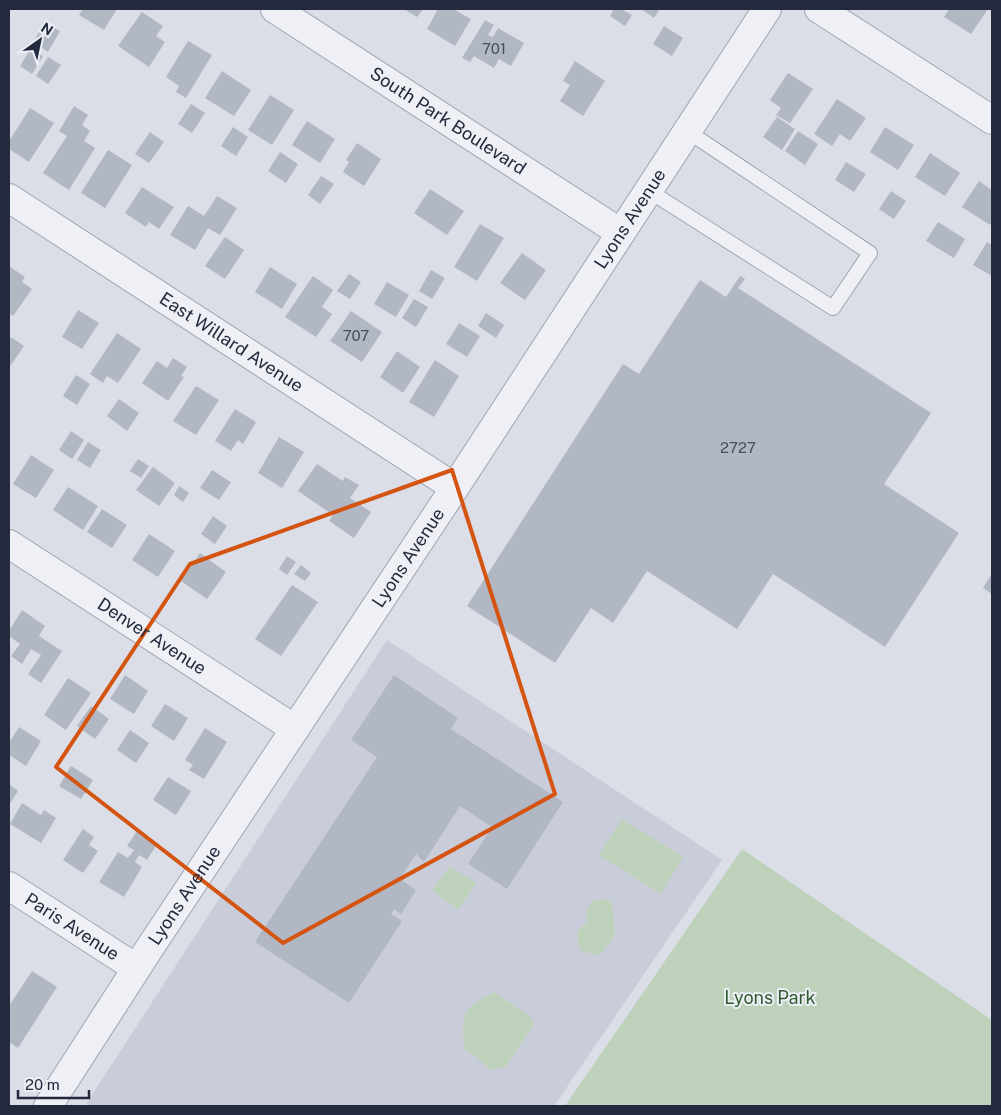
<svg xmlns="http://www.w3.org/2000/svg" width="1001" height="1115" viewBox="0 0 1001 1115" font-family="'Public Sans',sans-serif">
  <style>
    .built { fill: #c9cdd9 }
    .green { fill: #bed2bb }
    .building { fill: #b2b7c4 }
    .lines { fill: none; stroke-linecap: round; stroke-linejoin: round }
    .lane-casing { stroke: #a0a4b1; stroke-width: 16 }
    .street-casing { stroke: #a0a4b1; stroke-width: 30 }
    .lane { stroke: #eef0f5; stroke-width: 14 }
    .street { stroke: #eef0f5; stroke-width: 28 }
    .marked { fill: none; stroke: #d45411; stroke-width: 4; stroke-linejoin: round }
    .labels { text-anchor: middle; stroke-width: 4; stroke-linejoin: round; paint-order: stroke }
    .number-label { font-size: 15px; fill: #484d60 }
    .street-label { font-size: 18px; fill: #242a3e; stroke: #eaeef5 }
    .park-label { font-size: 18px; fill: #335b30; stroke: #eaeef5 }
  </style>
  <rect width="100%" height="100%" fill="#dbdee7"/>
  <path class="built" d="M387 640 722 860 554 1106H90L86 1104Z"/>
  <path class="green" d="M622 819 683 857 661 894 599 855Z
    M742 849 992 1020V1106H565Z
    M450 867 476 883 458 910 432 890Z
    M605 899 612 903 615 935 599 956 580 950 577 932 588 921 586 910 593 901Z
    M494 992 530 1016 534 1024 505 1067 492 1070 464 1048C462 1010 461 1011 494 992Z"/>
  <path class="building" d="M83 9H117L104 30 79 15Z
    M404 9H423L417 17Z
    M438 9H453L471 19 455 46 427 29Z
    M614 9H621L632 15 625 26 610 16Z
    M641 9H660L654 18Z
    M949 9H988L971 34 944 17Z
    M142 12 163 26 156 36 165 42 149 67 118 46Z
    M485 20 494 25 488 35 493 37 498 28 524 43 511 66 499 59 494 68 474 56 470 62 462 58Z
    M45 23 60 31 48 52 33 42Z
    M664 26 683 38 672 56 653 44Z
    M188 41 212 55 186 98 176 92 179 86 166 77Z
    M31 48 43 56 32 74 20 66Z
    M48 57 61 65 48 84 36 76Z
    M575 61 605 81 583 116 560 101 570 85 563 81Z
    M222 71 251 90 234 116 205 98Z
    M788 73 813 89 790 123 776 115 781 108 770 100Z
    M270 95 294 110 272 145 248 130Z
    M837 99 866 118 850 141 840 134 832 146 814 134Z
    M191 104 205 113 192 133 178 124Z
    M74 106 88 115 82 125 90 131 84 141 95 148 69 190 43 173 67 136 59 131Z
    M30 108 54 123 29 162 9 149V141Z
    M777 117 795 129 782 150 763 137Z
    M307 121 335 139 320 163 292 145Z
    M233 127 248 137 236 156 221 146Z
    M885 127 914 145 898 170 870 152Z
    M798 131 818 144 805 165 785 151Z
    M150 132 164 142 149 163 135 154Z
    M357 143 381 159 364 186 343 172 349 162 346 160Z
    M108 150 132 165 105 208 81 193Z
    M280 152 298 164 286 183 268 171Z
    M930 153 960 173 945 196 915 177Z
    M846 162 866 174 854 192 835 180Z
    M321 176 334 184 320 204 308 195Z
    M979 181 992 190V221L990 225 962 207Z
    M142 187 174 207 159 229 149 222 146 227 125 213Z
    M430 189 464 211 447 235 414 213Z
    M891 191 906 201 894 219 879 209Z
    M217 196 237 208 220 235 208 228 195 250 170 235 188 206 204 216Z
    M938 222 965 239 954 258 926 241Z
    M480 224 504 238 477 281 454 267Z
    M225 237 244 250 225 279 205 266Z
    M987 242 992 245V276L973 265Z
    M522 253 546 270 525 300 500 283Z
    M9 266 25 277 22 282 32 289 13 316 9 313Z
    M270 267 297 284 282 309 255 292Z
    M431 270 445 278 432 299 419 291Z
    M349 274 361 282 350 299 337 291Z
    M313 276 333 290 322 307 332 314 316 337 285 317Z
    M740 276 745 279 738 288 931 413 884 484 959 533 885 647 773 574 737 629 647 571 613 623 591 608 555 663 467 606 623 364 639 374 700 280 726 297Z
    M387 282 409 295 396 317 374 304Z
    M414 299 428 307 416 327 402 318Z
    M78 310 99 323 82 349 62 337Z
    M351 311 382 332 362 362 330 341Z
    M486 313 504 325 496 338 478 326Z
    M459 323 480 336 467 357 446 344Z
    M117 333 141 349 118 383 107 376 103 383 90 374Z
    M11 337 24 346 11 365 9 363V341Z
    M397 351 420 367 403 393 380 377Z
    M173 358 187 367 181 376 184 377 168 401 142 383 157 361 167 368Z
    M435 360 459 376 434 417 409 402Z
    M76 375 90 384 77 405 63 396Z
    M196 386 219 400 196 435 173 421Z
    M119 399 139 413 127 431 107 416Z
    M235 409 256 422 243 444 238 440 231 451 215 441Z
    M71 431 84 440 72 459 59 450Z
    M279 437 304 452 282 488 258 473Z
    M88 442 101 450 90 468 77 460Z
    M31 455 54 470 36 498 13 484Z
    M138 459 149 466 141 478 130 471Z
    M317 464 343 481 345 477 359 485 350 498 371 512 354 538 329 521 333 515 298 491Z
    M153 467 175 483 159 506 136 490Z
    M212 470 231 482 219 500 200 488Z
    M179 486 189 493 183 502 174 495Z
    M68 487 98 506 83 530 53 510Z
    M102 509 127 525 112 548 87 532Z
    M213 516 227 526 215 544 201 534Z
    M149 534 175 551 158 577 132 560Z
    M200 553 226 572 207 599 181 581Z
    M287 556 296 562 287 575 279 569Z
    M301 565 311 573 305 581 294 574Z
    M992 573V594L983 588Z
    M292 585 318 602 281 656 255 639Z
    M22 610 45 626 39 636 62 651 41 683 28 674 41 655 31 649 22 664 11 656 20 644 9 636V631Z
    M125 675 148 691 134 714 110 699Z
    M394 675 458 718 451 729 563 802 507 889 468 864 492 827 460 806 424 862 416 854 400 879 416 890 401 914 394 909 391 914 402 921 349 1003 255 942 377 757 351 740Z
    M68 678 91 693 66 730 44 715Z
    M165 704 188 718 174 741 151 726Z
    M91 706 109 719 95 739 77 726Z
    M19 727 41 741 26 766 9 755V743Z
    M205 728 227 742 204 779 189 770 193 765 185 760Z
    M130 730 149 743 136 763 117 750Z
    M71 766 93 780 81 799 59 786Z
    M168 777 191 791 176 815 153 800Z
    M9 784 18 791 9 805Z
    M22 803 41 815 44 810 56 818 41 843 10 824Z
    M83 829 94 837 89 845 98 851 83 873 63 860Z
    M137 831 157 844 147 860 139 855 135 862 142 867 124 897 99 882 118 852 128 858 134 850 127 846Z
    M32 971 57 987 18 1048 9 1042V1006Z"/>
  <g class="lines">
    <g class="lane-casing">
      <path id="lane" d="M649 191 833 308 870 253 687 131"/>
    </g>
    <g class="street-casing">
      <g id="street">
        <path id="s1" d="M275 9 621 233"/>
        <path d="M819 9 992 120"/>
        <path id="s2" d="M9 198 454 487"/>
        <path id="s3" d="M9 544 295 729"/>
        <path id="s4" d="M9 886 136 968"/>
        <path id="s5" d="M48 1106 149 949 444 504 767 9"/>
      </g>
    </g>
    <use href="#lane" class="lane"/>
    <use href="#street" class="street"/>
  </g>
  <path class="marked" d="M452 470 555 794 283 943 56 767 190 564Z"/>
  <g class="labels">
    <g class="number-label">
      <text x="494" y="54">701</text>
      <text x="356" y="341">707</text>
      <text x="738" y="453">2727</text>
    </g>
    <g class="street-label">
      <text dy="6" stroke="none"><textPath href="#s1" startOffset="206">South Park Boulevard</textPath></text>
      <text dy="6" stroke="none"><textPath href="#s5" startOffset="1061">Lyons Avenue</textPath></text>
      <text dy="6" stroke="none"><textPath href="#s2" startOffset="265">East Willard Avenue</textPath></text>
      <text dy="6" stroke="none"><textPath href="#s5" startOffset="656">Lyons Avenue</textPath></text>
      <text dy="6" stroke="none"><textPath href="#s3" startOffset="170">Denver Avenue</textPath></text>
      <text dy="6" stroke="none"><textPath href="#s5" startOffset="251">Lyons Avenue</textPath></text>
      <text dy="6" stroke="none"><textPath href="#s4" startOffset="75">Paris Avenue</textPath></text>
    </g>
    <g class="park-label">
      <text x="770" y="1004">Lyons Park</text>
    </g>
  </g>
  <rect width="1001" height="1115" fill="none" stroke="#242a3e" stroke-width="20"/>
  <g transform="translate(40 40) rotate(33)" stroke="#eaeef5" stroke-width="4" paint-order="stroke">
  <path d="M0-4L9 19L0 12L-9 19Z" fill="#242a3e"/>
  <text y="-8" font-size="14" font-weight="bold" text-anchor="middle" fill="#242a3e">N</text>
  </g>
  <path d="M18 1090v8h71v-8" fill="none" stroke="#242a3e" stroke-width="2.5"/>
  <text x="25" y="1090" font-size="15" fill="#242a3e" stroke="#eaeef5" stroke-width="4" paint-order="stroke">20 m</text>
</svg>
